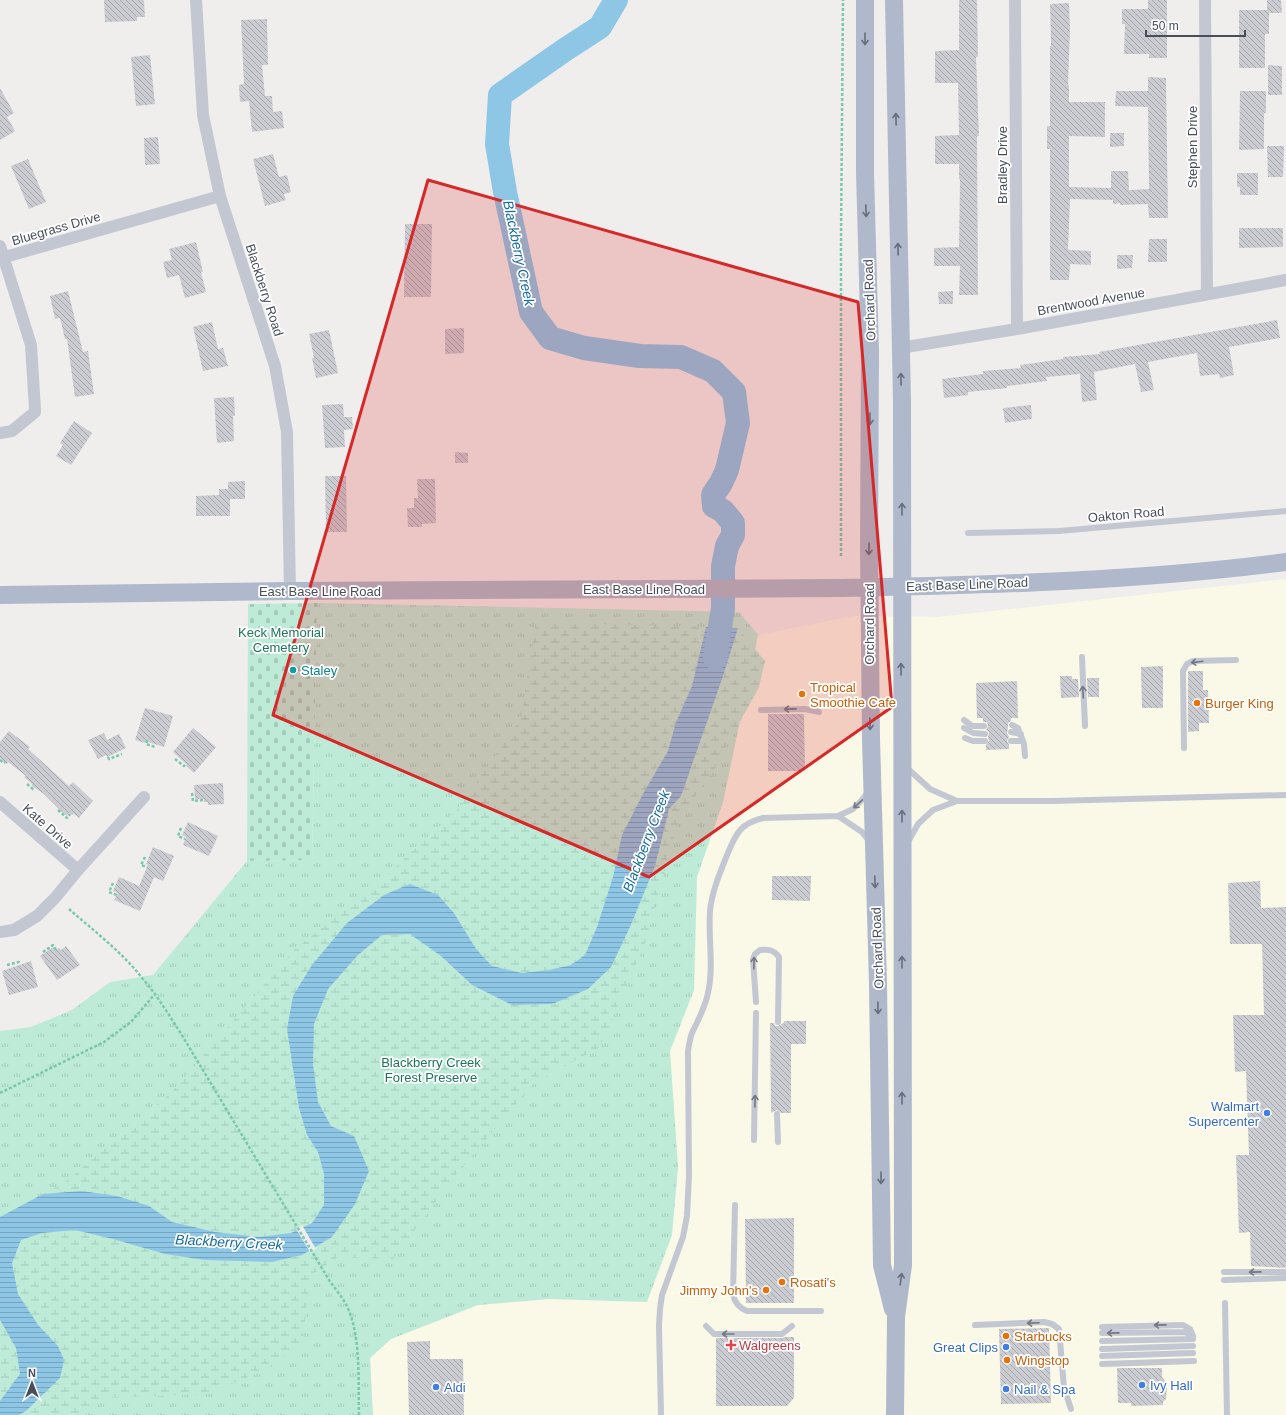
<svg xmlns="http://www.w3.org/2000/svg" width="1286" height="1415" viewBox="0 0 1286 1415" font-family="Arial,sans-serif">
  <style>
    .commercial { fill: #faf8e7 }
    .grass { fill: url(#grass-tufts) }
    .wetland { fill: url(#wetland-marsh) }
    .cemetery { fill: url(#cemetery-stones) }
    .water { fill: url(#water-rules) }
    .pier { fill: #f0eeed }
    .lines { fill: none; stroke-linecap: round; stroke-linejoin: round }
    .river { stroke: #8ec6e6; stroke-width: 24 }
    .building { fill: url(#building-back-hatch) }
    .path { stroke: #79c7ad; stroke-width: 2.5; stroke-dasharray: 3 2; stroke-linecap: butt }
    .service { stroke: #c2c7d2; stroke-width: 6 }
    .minor { stroke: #c2c7d2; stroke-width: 12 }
    .primary { stroke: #afb9cb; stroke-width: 18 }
    .oneway { stroke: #666e7c }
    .oneway2 { stroke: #727884 }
    .marked { fill: #d62828; fill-opacity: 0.2; stroke: #d62828; stroke-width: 3; stroke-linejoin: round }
    .culture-dot { fill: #0f9aa8; stroke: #fff; stroke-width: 1.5 }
    .food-dot { fill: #e8710a; stroke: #fff; stroke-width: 1.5 }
    .shop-dot { fill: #3f7fe0; stroke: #fff; stroke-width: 1.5 }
    .health-dot { fill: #e0444e; stroke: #fff; stroke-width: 1.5 }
    .labels { text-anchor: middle; stroke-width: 3.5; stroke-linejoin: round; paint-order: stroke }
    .street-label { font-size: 13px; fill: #474e5a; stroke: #fff }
    .park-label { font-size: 13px; fill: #1d7657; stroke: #fff }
    .culture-label { font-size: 13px; fill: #0d838f; stroke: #fff; text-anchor: start }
    .food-label { font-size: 13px; fill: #c56008; stroke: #fff; text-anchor: start }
    .shop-label { font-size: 13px; fill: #366cbe; stroke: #fff; text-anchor: start }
    .health-label { font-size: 13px; fill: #be3a42; stroke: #fff; text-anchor: start }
    .water-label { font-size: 14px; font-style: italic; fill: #156c9e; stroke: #fff }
  </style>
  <defs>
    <pattern id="grass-tufts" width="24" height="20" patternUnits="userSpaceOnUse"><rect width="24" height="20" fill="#beebd7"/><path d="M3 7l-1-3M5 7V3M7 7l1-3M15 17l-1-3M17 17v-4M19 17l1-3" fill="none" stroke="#a5cbbb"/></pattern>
    <pattern id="wetland-marsh" width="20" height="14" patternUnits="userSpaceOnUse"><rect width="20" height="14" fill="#beebd7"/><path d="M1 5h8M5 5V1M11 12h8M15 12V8" fill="none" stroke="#a5cbbb"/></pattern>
    <pattern id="cemetery-stones" width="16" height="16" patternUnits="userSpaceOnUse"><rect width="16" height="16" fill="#beebd7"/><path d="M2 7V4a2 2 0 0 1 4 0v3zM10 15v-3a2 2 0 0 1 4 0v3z" fill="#a5cbbb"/></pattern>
    <pattern id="water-rules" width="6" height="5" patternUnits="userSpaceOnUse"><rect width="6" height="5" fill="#8ec6e6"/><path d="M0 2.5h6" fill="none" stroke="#76a3bd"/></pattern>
    <pattern id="building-back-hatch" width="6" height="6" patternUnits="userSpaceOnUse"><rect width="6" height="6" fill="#cbccd2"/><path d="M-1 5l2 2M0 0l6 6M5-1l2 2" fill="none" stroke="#a7a8ad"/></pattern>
  </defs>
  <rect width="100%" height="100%" fill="#f0eeed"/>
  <path class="commercial" d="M1286 579V1415H373L370 1358 391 1339 477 1305 549 1299 678 1167 670 1051 694 990 697 877 723 802 758 635 853 616 937 617Z"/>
  <path class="grass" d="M317 603 739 612 758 635 723 802 697 877 694 990 670 1051 678 1167 672 1235 647 1302 549 1299 478 1305 391 1339 370 1358 373 1415H0V1031L31 1027 72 1010 110 982 153 975 247 861 312 860Z"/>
  <path class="wetland" d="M536 622 706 627 692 686 676 722 668 751 644 792 622 835 613 877 597 927 585 955 571 965 549 970 522 973 492 966 476 949 454 913 347 923 312 965 293 996 292 1069 299 1108 307 1135 318 1152 324 1174V1205L312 1223 291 1233 259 1237 215 1232 172 1222 149 1206 81 1191 43 1194 64 1183 173 1091 294 950 379 882 458 809 521 718Z
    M738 628 765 661 759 687 709 778 679 818 644 946 600 1047 534 1083 454 1177 393 1259 338 1257 313 1274 307 1299 303 1342 265 1370 208 1394 100 1398 79 1415H19L26 1411 58 1346 38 1325 18 1294 12 1263 21 1240 42 1233 75 1230 113 1239 165 1254 205 1260 272 1262 302 1255 332 1237 354 1137 331 1126 318 1102 313 1064 314 1024 328 989 358 955 382 935 410 934 441 956 472 985 611 967 630 927 655 866 669 809 681 796 723 676Z
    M0 1320 16 1348 20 1374 0 1401Z"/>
  <path class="cemetery" d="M317 603 312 860 247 861 248 604Z"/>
  <path class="water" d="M706 627 738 628 723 676 681 796 669 809 655 866 630 927 611 967 588 989 552 1004 512 1005 472 985 441 956 410 934 382 935 358 955 328 989 314 1024 313 1064 318 1102 331 1126 354 1136 369 1171 355 1204 332 1237 302 1255 272 1262 205 1260 165 1254 113 1239 75 1230 42 1233 21 1240 12 1263 18 1294 38 1325 58 1346 64 1360 60 1378 26 1411 19 1415H0V1401L20 1374 16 1348 0 1320V1217L43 1194 81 1191 117 1196 149 1206 172 1222 215 1232 259 1237 291 1233 312 1223 324 1205V1174L318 1152 307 1135 299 1108 287 1029 293 996 312 965 347 923 384 895 410 884 438 895 454 913 476 949 492 966 522 973 549 970 571 965 585 955 597 927 613 877 622 835 644 792 668 751 676 722 692 686Z"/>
  <path class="pier" d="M302 1225 316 1249 310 1252 296 1229Z"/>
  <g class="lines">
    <path class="river" d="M616 0 600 27 566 49 500 95 497 144 505 192 531 312 550 338 584 348 640 356 681 357 713 371 734 392 738 423 727 470 721 483 713 495 714 506 723 511 733 523V535L727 546 723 566V608L715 658"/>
  </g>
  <path class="building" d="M104 0H144L145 17H137V21L105 22Z
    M959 0H977L978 57H976L979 136H977L978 295H959L960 266H934V248L959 247 960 179H959V164H935V136L959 135 958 83H935V51L959 50Z
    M1148 0H1167V58H1149V54H1124L1125 24H1122V9H1148Z
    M1267 0H1281L1282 13H1269V34H1265V68H1239V10H1267Z
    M1069 3 1070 29 1068 85H1069V102H1105V137L1069 136V187L1111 188V171H1128L1129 190 1149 189 1148 107 1115 106 1116 91H1148V77L1166 78 1168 218H1149L1148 204 1120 205V203L1113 204V200L1070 199 1068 249 1070 250 1091 251V265L1070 264 1069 280H1050V149H1047V126H1050V46H1051L1050 4Z
    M267 19 268 65H262L265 96H272L273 112 282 111 284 128 252 132 249 101 240 102 239 85 244 84 241 20Z
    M150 55 155 104 136 106 131 57Z
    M1268 65 1282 66V95H1268Z
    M0 88 14 113 7 117 15 131 0 140Z
    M1240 91H1266V113H1264V149L1239 150Z
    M1110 133H1124V146L1110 147Z
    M158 137 160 164 145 165 144 138Z
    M1267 146H1284L1283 177H1268Z
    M273 154 279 177 287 175 291 192 284 194 286 200 265 206 253 159Z
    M28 159 46 202 29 209 11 166Z
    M1237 173H1258V195H1240V187H1237Z
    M405 224H432L431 297H404Z
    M1239 228H1283V247L1239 248Z
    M1149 239H1167V262H1148Z
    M196 242 203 272H201L206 292 185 298 179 275 167 278 163 262 172 260 169 249Z
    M1117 255H1133L1132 268 1117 269Z
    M68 291 83 352 88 351 94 394 75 397 67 339H65L60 318 55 319 50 296Z
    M953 291V304H939L938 292Z
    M1277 320 1280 338 1229 347 1234 375 1220 378 1219 374 1200 376 1197 353 1148 362 1154 390 1141 392 1135 364 1094 372 1097 400 1082 402 1080 374 1046 377 1047 381 1007 386V388L968 392V395L944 398 942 379 983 374V371L1021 368 1020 365 1063 359V357L1100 354 1099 352Z
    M212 322 218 349 223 348 228 366 203 371 193 327Z
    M464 328V353L445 354V329Z
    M329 330 338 373 316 378 312 358H314L309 334Z
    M234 397 235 416H233L234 441 217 443 214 398Z
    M343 404 344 417H352L353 429 344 430 345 447 325 448 322 405Z
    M1031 405 1032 419 1005 423 1003 408Z
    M74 421 92 433 71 465 56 456 63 445 60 443Z
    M455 452 468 453V463H455Z
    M325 476H346L347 532H326Z
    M417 479H435L436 523 422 524V527H408L407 508H414V498H418Z
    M245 481V499H230V516H196V496L219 495V489H228V482Z
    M1163 666V708H1142L1141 667Z
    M1188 671H1203V690H1208L1209 723H1199V731L1188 732Z
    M1060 676H1072V679H1078L1079 697 1061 698Z
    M1087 678H1099V697H1088Z
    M1017 681 1018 718H1011V721L1008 723V728L1007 733 1009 737 1007 741 1009 745V749L986 750V745L989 741 988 737 989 732 986 730 988 726 987 722H983V718H977L976 683Z
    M145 708 173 716 164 747 145 741V743L135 740Z
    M768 714H804L805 771H768Z
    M193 728 216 747 194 773 186 766 187 765 173 752Z
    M9 731 30 747 28 749 69 786 73 782 93 801 79 818 74 814 72 815 69 813 67 816 63 813 44 794 32 786V784L24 777 26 776 8 762 7 764 0 758V742Z
    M104 733 107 740 119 734 126 748 107 757 106 755 98 759 88 740Z
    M223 783 224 804 208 805V802H204V799H195L194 785Z
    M188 822 218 836 209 856 183 845 186 837 182 835Z
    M153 847 174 856 163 881 154 877 140 911 114 900 118 893 113 891 119 877 139 886 148 865 146 864Z
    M772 876H811L810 901 772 900Z
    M1260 881 1261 908 1286 907V1266L1285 1268 1251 1266 1250 1232 1239 1233 1236 1155H1249L1246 1071 1235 1072 1233 1015H1264L1262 944H1230L1228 883Z
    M66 946 80 965 57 980 40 956 53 947 56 950 59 948 61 950Z
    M31 961 38 987 9 995 2 971Z
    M784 1021H806V1044H791V1113H781L777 1110 771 1113 770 1023H774L775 1026H778L784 1023Z
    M794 1218V1303H746L745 1219Z
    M1049 1328 1051 1403 1001 1404 999 1329Z
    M785 1337H794V1398L787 1406H716V1338H782Z
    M430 1341V1359H463L464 1415H409L407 1342Z
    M1117 1368H1162V1377L1166 1383 1167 1388 1166 1399 1163 1402V1405L1131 1406V1403H1118Z"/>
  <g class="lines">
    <path class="path" d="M841 556V239L843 0
      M147 740 146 744 155 747
      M108 757 109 759 122 754
      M175 759 184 766 186 763
      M0 760 4 763 5 762
      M27 784 33 789 35 788
      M192 793 193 801 204 800
      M58 810 67 818 70 814
      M181 828 178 836 185 839
      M145 857 141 865 147 867
      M113 883 109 892 117 895
      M69 909C94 931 122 952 143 979 157 995 168 1014 180 1032L329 1280C336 1290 345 1300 349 1311 361 1340 358 1384 359 1415
      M43 952 53 945 56 950
      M7 965 19 962 20 964
      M0 1093 104 1042 131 1022 155 994"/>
    <path class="service" d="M968 533 1059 531 1286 511
      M1082 657 1085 726
      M761 710 805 709 819 712
      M964 720 972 726H984
      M1012 725 1018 728 1024 744 1025 756
      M964 728 973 733 985 734
      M1011 732 1021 734
      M965 738 973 741H985
      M1011 741H1023
      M1184 748 1183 671 1187 664 1193 661 1236 660
      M906 767 930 789 957 801
      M838 816 862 832 869 841
      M908 842 918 824 933 810 957 801H1052L1286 795
      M756 1002 753 959 755 954 760 950C769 949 774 950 779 957L778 1022
      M777 1114 778 1142
      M754 1140 756 1013
      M735 1205 733 1295C735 1303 739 1308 747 1311H821
      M1224 1272H1286
      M1224 1280 1286 1278
      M1225 1303 1227 1415
      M975 1325 1044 1322 1052 1324 1059 1329 1064 1388 1071 1409
      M706 1326 714 1334H782L792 1326
      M1102 1327 1183 1325 1190 1329 1193 1336
      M1102 1333 1185 1332 1193 1336
      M1102 1341 1193 1339
      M1102 1349 1193 1346
      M1102 1356 1193 1353
      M1102 1364 1194 1361
      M661 1415 659 1326 660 1309 662 1295 683 1237 687 1216 689 1175 688 1051C689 1045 690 1038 692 1033 698 1020 705 1008 708 993 714 966 708 938 710 911 712 891 720 873 727 855 736 834 739 824 763 818L838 816 853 809 861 801 868 792"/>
    <path class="minor" d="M196 0 203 115 220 196 275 366 287 432 290 591
      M1015 0 1017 329
      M1205 0 1207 294
      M0 246 31 345 35 410V412L12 431 0 433
      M5 257 220 196
      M900 348 1017 329 1286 280
      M0 802 78 870
      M0 932 14 930 37 916 55 898 78 870 144 797"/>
    <path class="primary" d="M865 0V172L870 352 869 548 871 739 878 984 882 1265 893 1309
      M894 0 902 402 903 1265 896 1317 895 1415
      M0 595 290 591 841 588C990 585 1139 581 1286 562"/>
  </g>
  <defs><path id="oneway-shaft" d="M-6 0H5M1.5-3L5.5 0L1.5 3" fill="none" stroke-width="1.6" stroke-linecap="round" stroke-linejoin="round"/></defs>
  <g class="oneway">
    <use href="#oneway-shaft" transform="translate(865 39) rotate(90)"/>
    <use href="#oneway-shaft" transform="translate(896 119) rotate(-91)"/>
    <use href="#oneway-shaft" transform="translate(866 211) rotate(88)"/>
    <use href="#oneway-shaft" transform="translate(898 249) rotate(-91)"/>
    <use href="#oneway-shaft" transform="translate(901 379) rotate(-91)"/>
    <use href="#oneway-shaft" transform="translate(870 419) rotate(90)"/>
    <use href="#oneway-shaft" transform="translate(902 509) rotate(-90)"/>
    <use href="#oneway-shaft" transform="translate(869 549) rotate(91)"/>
    <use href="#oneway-shaft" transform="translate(901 669) rotate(-90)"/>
    <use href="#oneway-shaft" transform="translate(870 724) rotate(89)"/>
    <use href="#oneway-shaft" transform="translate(902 816) rotate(-90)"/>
    <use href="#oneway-shaft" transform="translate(875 882) rotate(88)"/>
    <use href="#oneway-shaft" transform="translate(902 962) rotate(-90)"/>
    <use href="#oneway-shaft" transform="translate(878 1008) rotate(89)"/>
    <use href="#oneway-shaft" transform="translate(902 1098) rotate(-90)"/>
    <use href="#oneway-shaft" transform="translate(881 1178) rotate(90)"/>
    <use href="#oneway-shaft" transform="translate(901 1279) rotate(-82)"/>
  </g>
  <g class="oneway2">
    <use href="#oneway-shaft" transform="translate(1197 662) rotate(173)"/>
    <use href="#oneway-shaft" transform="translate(1083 692) rotate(-93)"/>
    <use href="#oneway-shaft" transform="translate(790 709) rotate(179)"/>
    <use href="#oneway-shaft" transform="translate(858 804) rotate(137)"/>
    <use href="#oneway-shaft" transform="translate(754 963) rotate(-88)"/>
    <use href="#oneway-shaft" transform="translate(755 1101) rotate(-89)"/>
    <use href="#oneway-shaft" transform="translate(1255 1272) rotate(179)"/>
    <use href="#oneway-shaft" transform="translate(1033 1323) rotate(178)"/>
    <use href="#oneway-shaft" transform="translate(1160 1325) rotate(179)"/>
    <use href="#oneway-shaft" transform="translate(1113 1333) rotate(179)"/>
    <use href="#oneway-shaft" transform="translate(728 1334) rotate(180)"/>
  </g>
  <path class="marked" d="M428 180 858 302 892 707 649 877 273 715Z"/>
  <circle class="culture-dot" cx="293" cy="670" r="4"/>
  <g class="food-dot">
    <circle cx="802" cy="694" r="4"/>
    <circle cx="1197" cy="703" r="4"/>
    <circle cx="782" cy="1282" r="4"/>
    <circle cx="766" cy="1290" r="4"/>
    <circle cx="1006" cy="1336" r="4"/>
    <circle cx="1007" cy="1360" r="4"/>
  </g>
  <g class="shop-dot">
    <circle cx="1267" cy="1113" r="4"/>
    <circle cx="1006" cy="1347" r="4"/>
    <circle cx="1142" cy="1385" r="4"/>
    <circle cx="436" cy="1387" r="4"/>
    <circle cx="1006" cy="1389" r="4"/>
  </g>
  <path class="health-dot" d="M729 1339h4v4h4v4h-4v4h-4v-4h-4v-4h4z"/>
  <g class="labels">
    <g class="street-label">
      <text transform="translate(1192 147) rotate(-90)" y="5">Stephen Drive</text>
      <text transform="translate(1002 165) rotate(-90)" y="5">Bradley Drive</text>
      <text transform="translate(56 228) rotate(-16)" y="5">Bluegrass Drive</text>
      <text transform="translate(265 290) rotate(72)" y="5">Blackberry Road</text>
      <text transform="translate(869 300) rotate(-92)" y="5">Orchard Road</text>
      <text transform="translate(1091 301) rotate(-10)" y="5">Brentwood Avenue</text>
      <text transform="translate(1126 514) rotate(-5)" y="5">Oakton Road</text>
      <text transform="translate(967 584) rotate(-2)" y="5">East Base Line Road</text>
      <text x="644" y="594">East Base Line Road</text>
      <text x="320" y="596">East Base Line Road</text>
      <text transform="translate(869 624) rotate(-90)" y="5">Orchard Road</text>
      <text transform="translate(48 826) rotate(41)" y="5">Kate Drive</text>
      <text transform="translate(877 948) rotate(-92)" y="5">Orchard Road</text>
    </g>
    <g class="park-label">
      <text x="281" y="637">Keck Memorial<tspan x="281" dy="15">Cemetery</tspan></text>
      <text x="431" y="1067">Blackberry Creek<tspan x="431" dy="15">Forest Preserve</tspan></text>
    </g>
    <g class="culture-label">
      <text x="301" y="675">Staley</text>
    </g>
    <g class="food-label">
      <text x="810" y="692">Tropical<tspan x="810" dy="15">Smoothie Cafe</tspan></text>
      <text x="1205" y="708">Burger King</text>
      <text x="790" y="1287">Rosati's</text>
      <text x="758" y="1295" text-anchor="end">Jimmy John's</text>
      <text x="1014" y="1341">Starbucks</text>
      <text x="1015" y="1365">Wingstop</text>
    </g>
    <g class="shop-label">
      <text x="1259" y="1111" text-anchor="end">Walmart<tspan x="1259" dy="15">Supercenter</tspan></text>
      <text x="998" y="1352" text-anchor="end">Great Clips</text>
      <text x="1150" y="1390">Ivy Hall</text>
      <text x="444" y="1392">Aldi</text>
      <text x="1014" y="1394">Nail &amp; Spa</text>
    </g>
    <g class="health-label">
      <text x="739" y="1350">Walgreens</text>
    </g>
    <g class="water-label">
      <text transform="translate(519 253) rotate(78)" y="5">Blackberry Creek</text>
      <text transform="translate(646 841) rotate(-69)" y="5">Blackberry Creek</text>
      <text transform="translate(229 1242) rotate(3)" y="5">Blackberry Creek</text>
    </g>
  </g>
  <g transform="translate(32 1383)" stroke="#ffffff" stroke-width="3" paint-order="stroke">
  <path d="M0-3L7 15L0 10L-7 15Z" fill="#474e5a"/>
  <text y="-6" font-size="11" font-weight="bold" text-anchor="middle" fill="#474e5a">N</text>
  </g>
  <path d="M1146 30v6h99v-6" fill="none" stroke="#474e5a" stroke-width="2"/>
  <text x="1152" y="30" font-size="12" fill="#474e5a" stroke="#ffffff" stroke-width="3" paint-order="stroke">50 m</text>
</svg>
